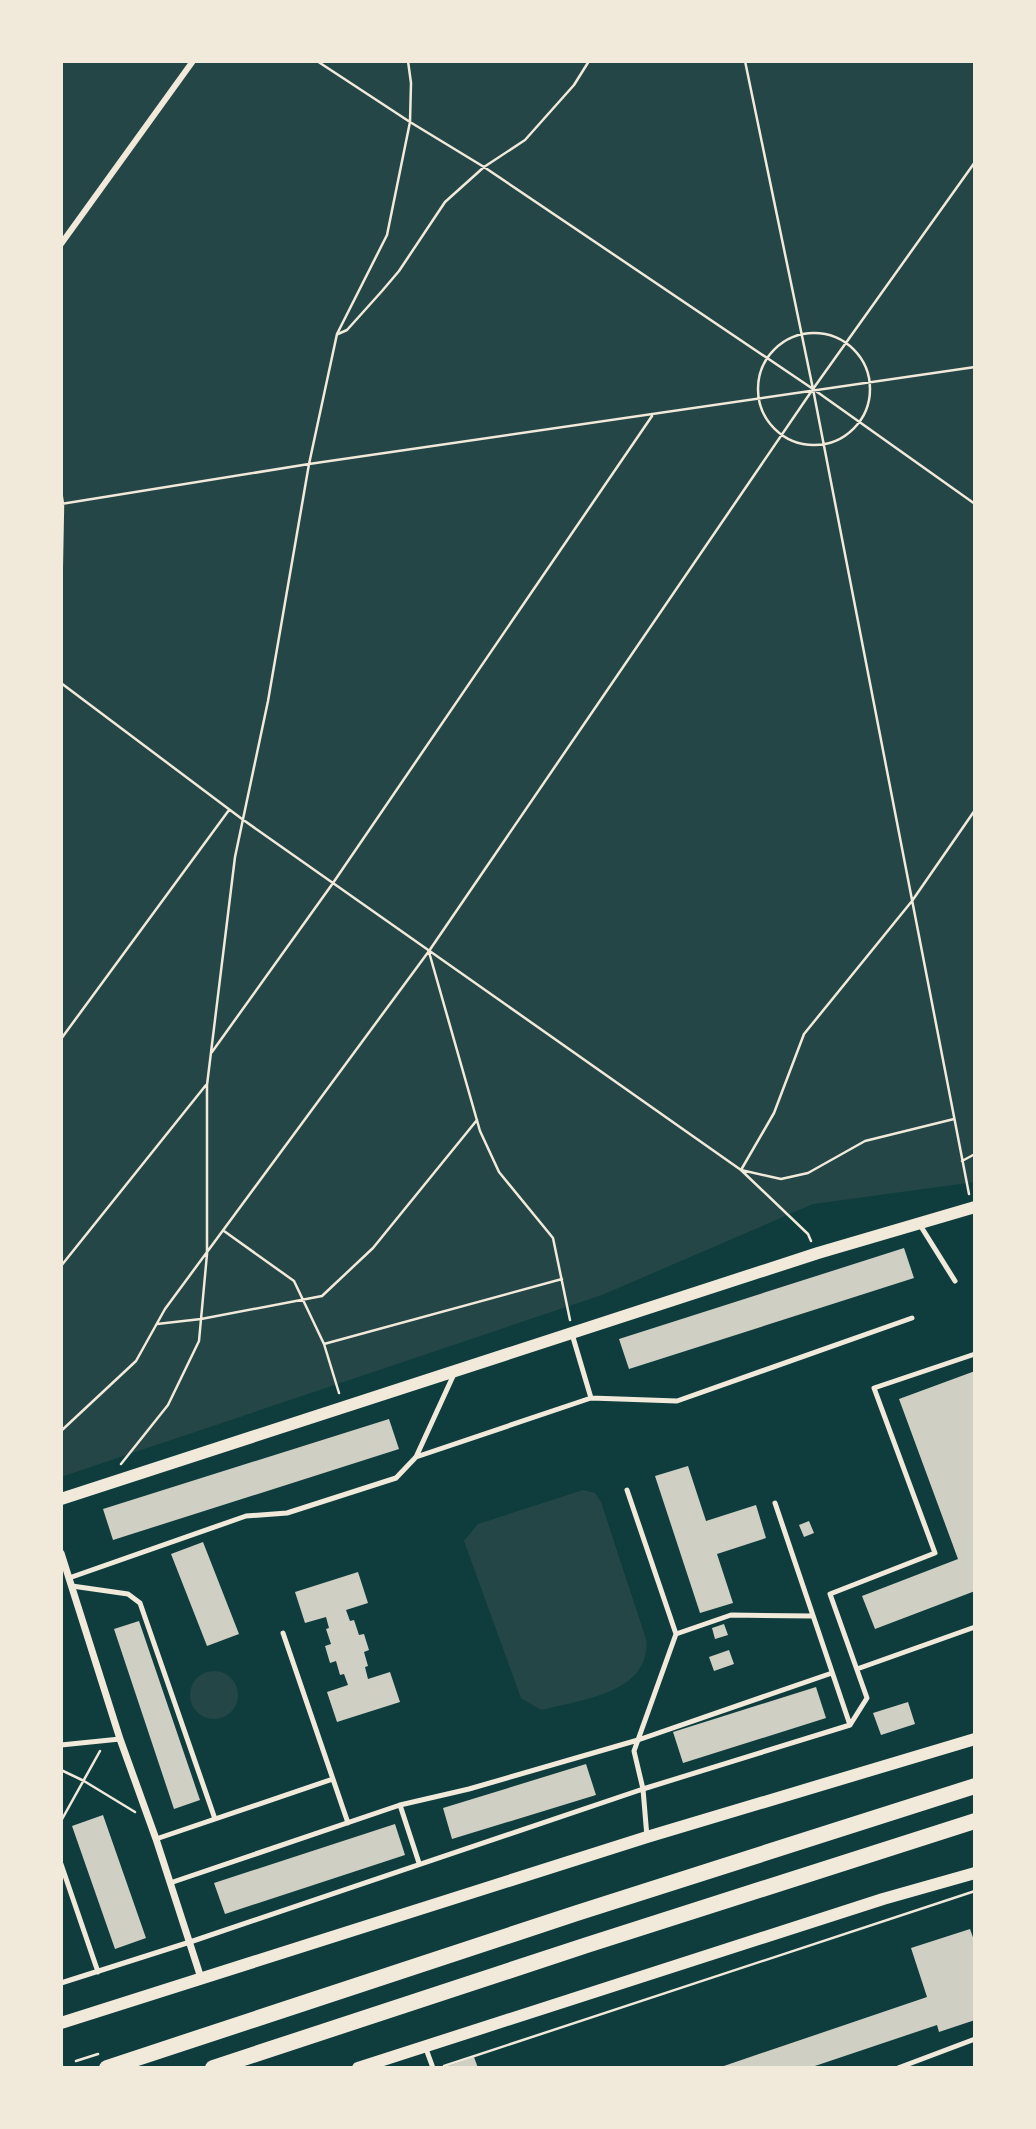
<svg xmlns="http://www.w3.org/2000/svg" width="1036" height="2129" viewBox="0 0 1036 2129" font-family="'Source Sans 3',sans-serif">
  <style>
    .green { fill: #244646 }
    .building { fill: #cfcfc3 }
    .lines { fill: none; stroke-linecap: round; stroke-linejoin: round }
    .path { stroke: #f1e9da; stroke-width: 2.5 }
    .service { stroke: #f1e9da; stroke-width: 5 }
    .pedestrian { stroke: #f1e9da; stroke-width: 6 }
    .minor { stroke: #f1e9da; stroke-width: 7 }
    .tertiary { stroke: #f1e9da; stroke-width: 12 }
    .primary { stroke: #f1e9da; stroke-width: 16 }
  </style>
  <rect width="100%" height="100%" fill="#0f3d3e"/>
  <path class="green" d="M61 61H975V1182L813 1204 602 1295 61 1477Z
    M583 1490 595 1493 601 1502 646 1639C652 1693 580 1700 541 1710L521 1698 464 1541 478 1524Z
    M190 1695a24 24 0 1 1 48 0a24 24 0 1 1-48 0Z"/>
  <path class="building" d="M904 1248 914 1278 629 1369 619 1339Z
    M975 1371V1415L973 1416 975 1422V1591L875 1629 862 1596 958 1559 899 1399Z
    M389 1419 399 1449 113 1540 103 1509Z
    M688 1466 706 1521 756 1505 766 1538 717 1554 733 1603 700 1613 655 1476Z
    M809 1521 814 1533 804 1537 799 1525Z
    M203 1542 239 1634 207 1646 171 1554Z
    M358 1572 368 1603 346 1610 350 1621 354 1620 359 1635 364 1634 369 1650 364 1652 368 1666 365 1667 368 1679 390 1672 400 1702 337 1722 327 1692 348 1685 344 1674 340 1675 336 1661 330 1663 325 1646 331 1644 326 1629 329 1628 326 1617 305 1623 295 1592Z
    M139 1621 200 1800 174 1809 114 1629Z
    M724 1624 728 1635 715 1639 712 1628Z
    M729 1650 734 1664 714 1671 709 1657Z
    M816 1687 826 1718 683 1763 673 1732Z
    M908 1702 915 1724 881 1735 873 1713Z
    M586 1764 596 1795 452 1839 443 1808Z
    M103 1815 146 1938 115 1949 72 1826Z
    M395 1824 405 1855 225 1914 214 1883Z
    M970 1929 975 1943V2020L939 2032 937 2025 809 2068H718L927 1997 911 1948Z
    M474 2057 478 2068H445V2067Z"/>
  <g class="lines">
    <path class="path" d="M317 61 410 122 484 167 813 389 975 504
      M745 61 813 389 969 1194
      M758 389a56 56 0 1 1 112 0a56 56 0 1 1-112 0Z
      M338 334 347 330 382 291 399 271 445 202 484 167 525 140 574 85 589 61
      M61 491 63 504 61 606
      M61 504 309 464 975 367
      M61 683 242 819 741 1170 808 1234 811 1241
      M429 952 480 1131 499 1172 553 1238 570 1320
      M61 1039 229 810
      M212 1052 333 883 652 416
      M954 1119 865 1141 808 1173 781 1179 741 1170 774 1113 804 1034 912 901 975 810
      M962 1161 975 1154
      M224 1231 294 1281 324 1344
      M61 1266 206 1085
      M157 1324 201 1319 322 1296 373 1248 477 1120
      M339 1393 324 1344 562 1279
      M61 1431 136 1361 165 1309 429 951 813 389 975 162
      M121 1464 168 1405 199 1341 207 1254V1085L235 857 268 701 309 464 337 334 387 235 410 122 411 83 408 61
      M61 1770 84 1781 135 1812
      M61 1821 100 1751
      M76 2061 98 2054
      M61 2066H62
      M444 2066 975 1891
      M974 2068 975 2067"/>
    <path class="service" d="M920 1225 955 1281
      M572 1334 591 1398
      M416 1457 454 1374
      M627 1490 676 1634 634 1751 643 1789 647 1837
      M775 1503 850 1725
      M69 1578 246 1516 287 1513 396 1478 416 1457 591 1398 677 1401 912 1318
      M72 1586 128 1594 140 1603 215 1819
      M283 1633 348 1823
      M676 1634 731 1615 813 1616
      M857 1669 975 1627
      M61 1745 120 1739
      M400 1805 419 1863
      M156 1839 333 1779
      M61 1864 98 1972
      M170 1883 400 1805 469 1789 638 1740 832 1673
      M61 1983 190 1942 643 1789 850 1725 867 1698 830 1594 935 1553 874 1388 975 1354
      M425 2046 433 2068
      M898 2068 975 2039"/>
    <path class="pedestrian" d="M61 244 193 61"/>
    <path class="minor" d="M61 1553 120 1739 156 1839 201 1978"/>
    <path class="tertiary" d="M61 1499 818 1253 975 1207
      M61 2023 647 1837 975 1739
      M358 2068 883 1899 975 1873"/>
    <path class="primary" d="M107 2068 577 1913 975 1786
      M213 2068 587 1945 975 1821"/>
  </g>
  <rect width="1036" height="2129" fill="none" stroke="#f1e9da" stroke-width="126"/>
</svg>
